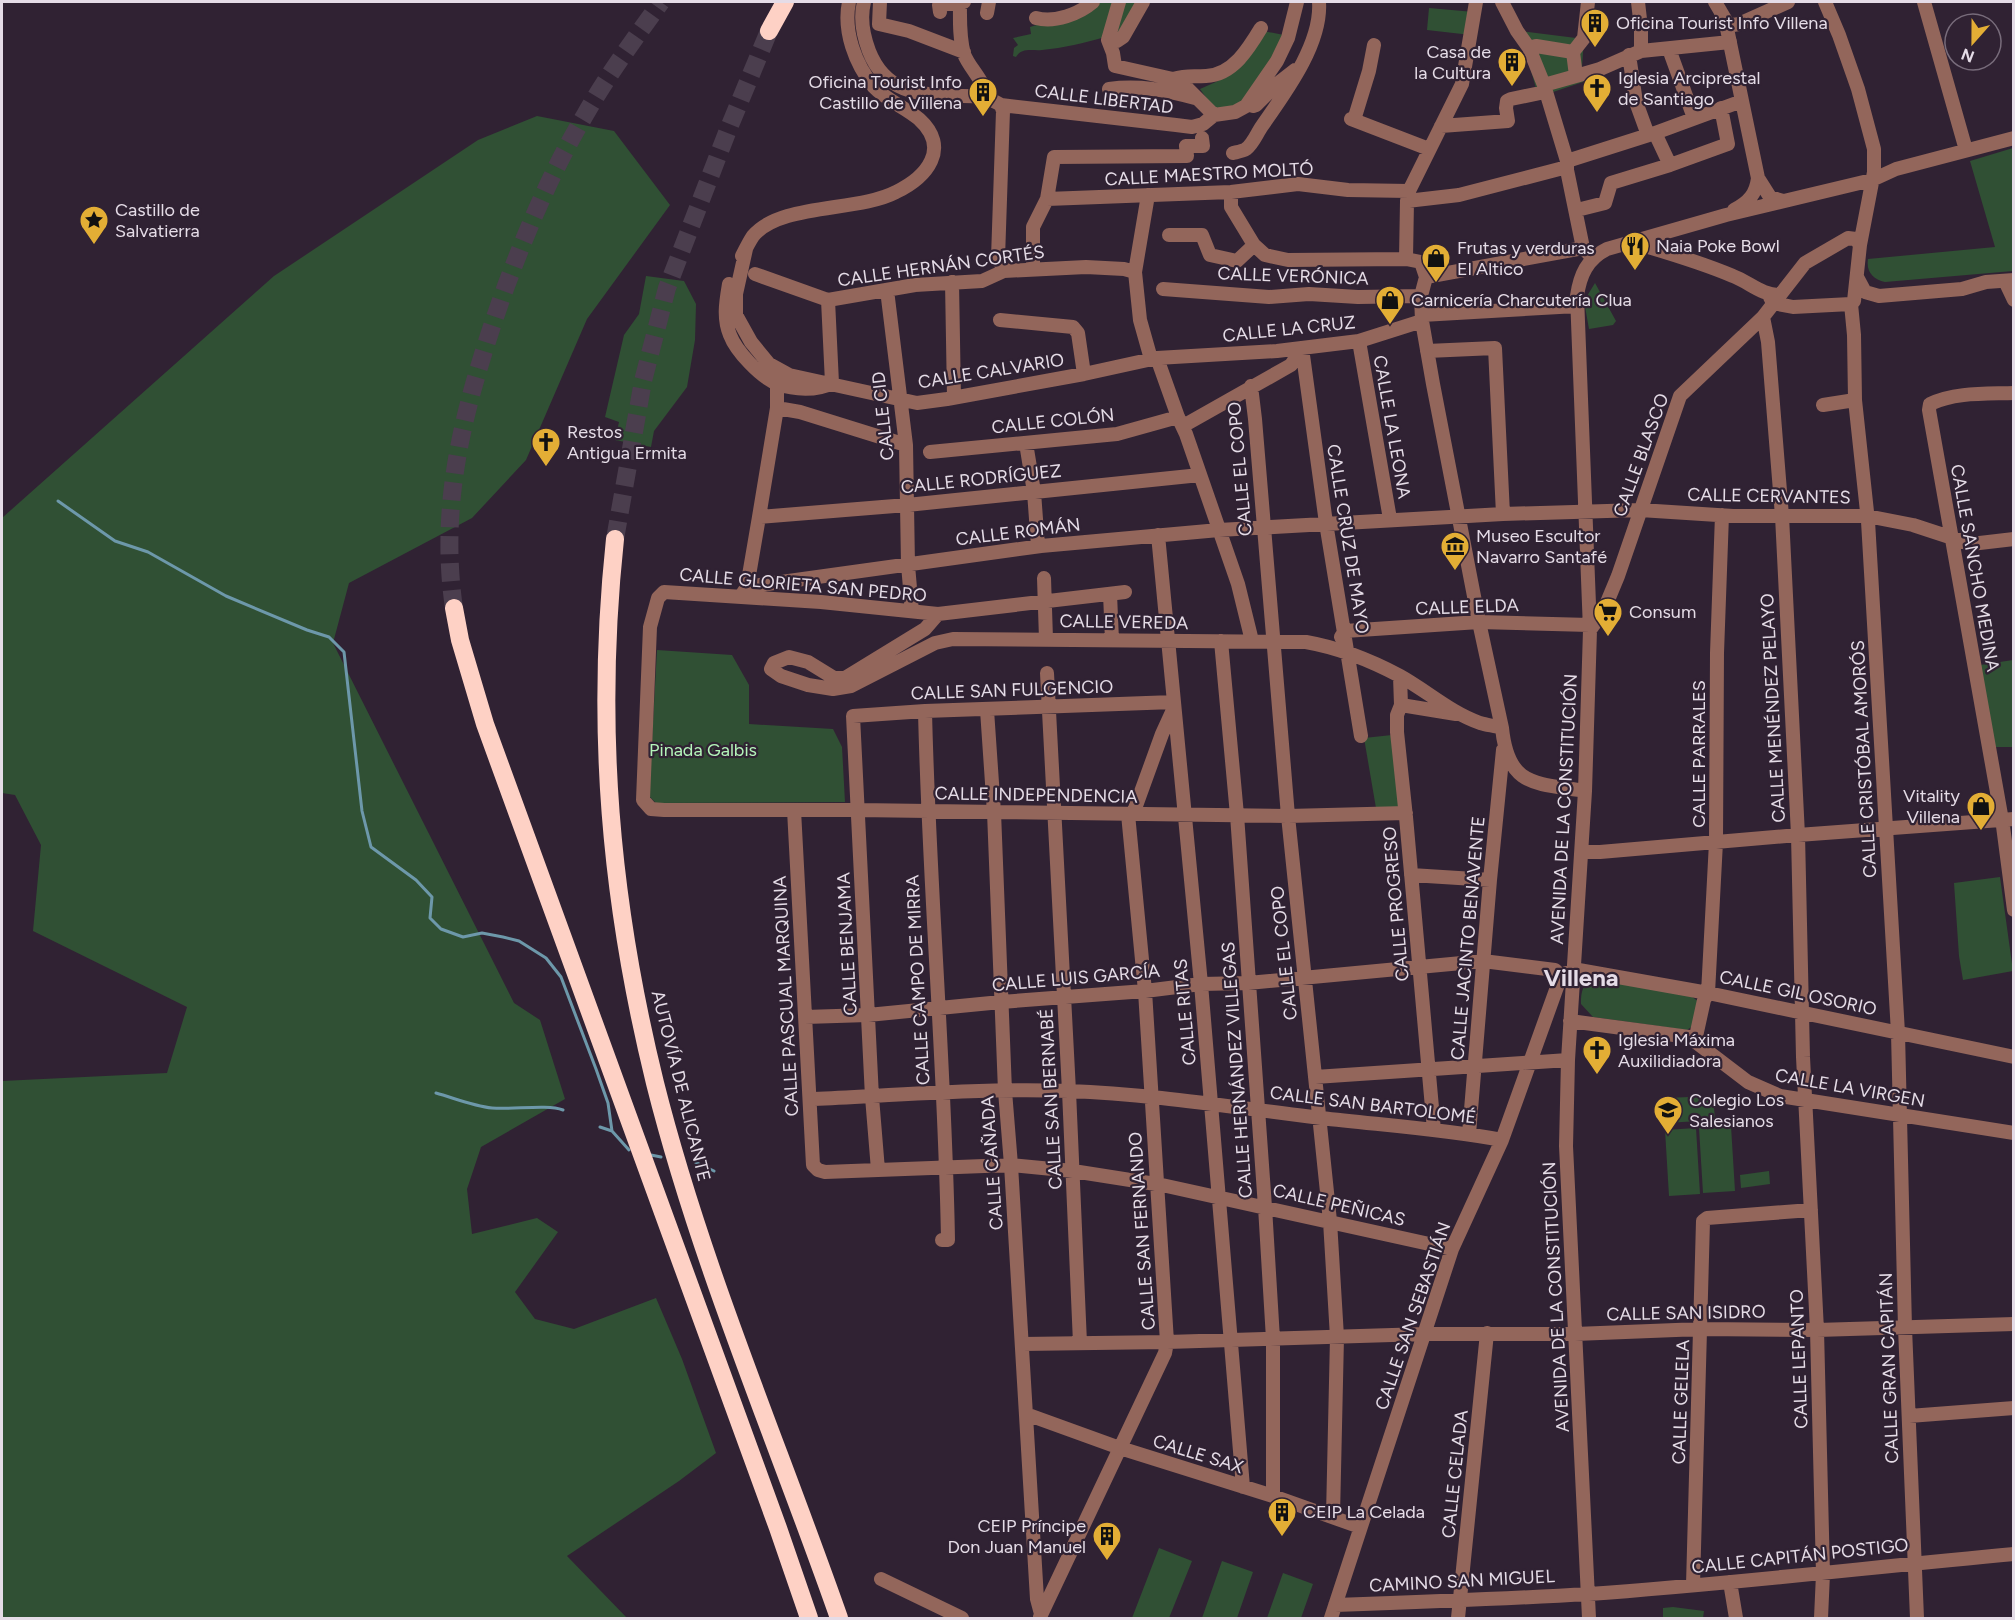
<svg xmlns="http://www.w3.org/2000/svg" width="2015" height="1620" viewBox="0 0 2015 1620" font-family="Figtree,sans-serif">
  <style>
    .green { fill: #305034 }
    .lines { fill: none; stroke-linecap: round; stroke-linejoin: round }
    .stream { stroke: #6d98aa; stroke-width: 3 }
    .highway-tunnel { stroke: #4b3e4e; stroke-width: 18; stroke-dasharray: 18 9; stroke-linecap: butt }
    .minor { stroke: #93665b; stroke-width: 14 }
    .highway { stroke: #fed1c5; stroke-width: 18 }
    .labels { text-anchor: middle; stroke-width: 4.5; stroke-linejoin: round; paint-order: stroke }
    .poi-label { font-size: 18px; fill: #e5dce7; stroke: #302233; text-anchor: start }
    .street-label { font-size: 18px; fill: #e5dce7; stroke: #302233 }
    .park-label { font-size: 18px; fill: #b4f5ba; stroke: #302233 }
    .district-label { font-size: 24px; font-weight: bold; fill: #e5dce7; stroke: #302233 }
  </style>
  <rect width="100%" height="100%" fill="#302233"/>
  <path class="green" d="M1100 2H1116L1105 37C1084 43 1064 48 1042 50 1032 51 1022 47 1016 57L1013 56 1014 48 1018 45 1013 38 1031 34 1030 27 1098 6Z
    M1125 2H1139L1115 38Z
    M1429 8 1474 12 1471 35 1427 30Z
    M1263 31 1284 35 1274 59 1241 104 1222 111 1212 106 1200 89 1218 81Z
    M1520 31 1584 39 1582 67 1586 81 1550 93 1537 92Z
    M537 116 614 131 670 205 587 319 526 460 472 518 349 583 333 643 514 1003 540 1020 565 1099 481 1147 467 1189 472 1234 537 1218 558 1232 515 1292 535 1319 574 1329 656 1298 682 1359 716 1453 679 1481 567 1556 627 1618H2V1081L167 1073 187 1007 33 931 41 845 15 795 2 793V518L274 276 478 140Z
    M2013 148V271L1885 282C1873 279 1866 272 1868 259L1995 247 1970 161Z
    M646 276 684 281 696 304 695 340 687 387 654 431 651 447 615 440 619 422 605 417 624 335 639 314Z
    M1595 283 1616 321 1613 325 1589 329 1584 301Z
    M657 650 732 655 749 685V724L833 729 842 747 845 802 656 803 649 796Z
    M2013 660V747H1995L1980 665Z
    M1392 735 1401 810 1376 808 1364 738Z
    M2000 877 2013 971 1963 980 1959 956 1954 883Z
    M1595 976 1691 996 1699 1002 1697 1023 1687 1030 1593 1017 1581 1004C1581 990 1583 984 1595 976Z
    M1713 1096 1715 1120 1666 1123V1098Z
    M1731 1126 1735 1191 1703 1193 1699 1128Z
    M1696 1128 1700 1194 1669 1196 1665 1130Z
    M1769 1171 1770 1184 1741 1188 1740 1175Z
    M1159 1548 1192 1561 1169 1618H1132Z
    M1222 1561 1253 1572 1237 1618H1202Z
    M1283 1573 1313 1584 1301 1618H1267Z
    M1673 1607 1704 1611 1703 1618H1663V1608Z"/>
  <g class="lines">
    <path class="stream" d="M58 501 115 541 148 552 226 596 307 630 329 637 344 652 362 811 371 847 416 880 432 897 430 918 441 929 463 937 482 933 503 937 519 941 546 958 561 977 596 1069 608 1103 612 1131
      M436 1093C454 1098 473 1106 492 1108 512 1110 547 1104 563 1110
      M600 1127 612 1131 629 1150
      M651 1155 661 1157
      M695 1162 714 1171"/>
    <path class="highway-tunnel" d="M615 539 643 381 667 288 728 130 769 31
      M454 608C438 499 466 400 502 297 525 234 551 172 585 115 607 76 635 38 661 2"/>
    <path class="minor" d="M864 2C860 18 863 35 869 51 885 92 917 95 956 96 975 96 985 95 1001 105L1003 111 998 258 1004 271
      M880 2 879 24 909 31 964 52
      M960 2C960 19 959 37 964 54 969 68 986 82 985 96
      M1119 2 1108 40 1113 53 1115 66 1173 79 1185 86 1214 115
      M1502 2 1517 31 1529 48 1544 85 1567 161V170L1583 248 1592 257
      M1638 2 1641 28V51
      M1715 2 1725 19 1758 178 1770 197 1783 201
      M1825 2 1839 35 1858 89 1874 149V172L1860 245 1854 301 1851 304 1854 335 1855 400 1868 521 1898 1033 1905 1328 1917 1618
      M1924 2 1966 150
      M940 12 939 5 964 2
      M987 13 989 2
      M1036 18C1055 23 1079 14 1093 2
      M1727 26 1739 24 1788 2
      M1108 40 1117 41 1123 37 1143 2
      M1529 48 1536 46 1573 52 1576 76 1544 85
      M1669 49 1694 118
      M1573 52 1584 38 1588 2
      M1629 55 1636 102 1648 135
      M1576 76 1600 69 1641 51 1730 42
      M1173 79C1187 75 1192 77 1206 76 1233 75 1249 48 1261 28
      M1109 89C1139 85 1166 90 1195 98
      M1001 105 1176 125 1192 127 1203 124 1214 115 1235 112 1246 106 1277 61 1288 38 1297 2
      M1253 106 1256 105 1277 84 1295 70
      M1351 119 1429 149
      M1354 120 1369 71 1374 45
      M1441 126 1508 121 1506 108 1507 101 1511 99 1545 92
      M1655 133 1670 165
      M1233 153C1237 152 1243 151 1246 149 1253 144 1257 133 1262 126 1285 93 1322 44 1319 2
      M1567 161 1655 133 1742 101
      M1231 192V207L1254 245 1265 255 1288 260 1406 259 1421 262 1426 277 1421 296 1422 321 1433 384 1479 622 1502 728C1508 787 1535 783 1585 791
      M1148 195 1135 272 1140 320 1151 359
      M1047 199 1231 192 1298 184 1348 190 1409 191
      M1407 201 1459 195 1567 167
      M1577 210 1605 203 1611 183 1670 165 1728 144 1721 108
      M1734 210C1749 202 1756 194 1758 178
      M1169 235H1202L1210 255 1237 261 1254 245
      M1631 242C1666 252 1700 262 1733 276 1749 282 1763 296 1780 295
      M746 249 736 294V315L751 342 769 364 789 375 917 403 947 399 1084 374 1157 358 1277 351 1359 341 1422 321
      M742 256C745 250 749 242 753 236 780 203 858 212 896 192 927 177 951 148 919 119 905 107 886 100 874 87 855 64 843 31 849 2
      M1406 259 1407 201 1409 191 1462 84 1476 2
      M1033 269V227L1047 199 1054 157 1187 156 1186 146H1203L1202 138
      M755 274 828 300 915 285 982 281 1004 271 1086 267 1124 269 1135 272
      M1426 277 1583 248
      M1857 277 1865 292 1879 296 1962 289 1986 282 2014 280
      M2005 281 2014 300
      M952 282 954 398
      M729 284C726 302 723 318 730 335 736 351 761 378 778 384 794 390 817 391 832 383
      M1163 289 1269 297 1309 294 1358 297 1421 296
      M887 290 906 445 908 565 912 611
      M1770 297 1773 303 1793 307 1851 304
      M828 300 832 383
      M1422 315 1577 306
      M1763 317 1768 342 1782 516 1798 835 1803 1057 1817 1330 1823 1574 1821 1618
      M1000 320 1073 327 1078 333 1084 374
      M1359 341 1390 519
      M1302 348 1326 523 1361 736
      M1427 351 1495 348 1503 514
      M1157 358 1178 417 1186 434 1238 584 1252 641
      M777 384V408L759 517 907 505 1200 475
      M1251 386 1255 419 1288 816 1330 1221 1337 1337 1333 1516
      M2014 393C1986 394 1955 392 1930 404L1929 410 2003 826 2014 910
      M1823 405 1855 400
      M777 408 800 412 906 445
      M1183 426 1291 365 1302 348
      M1026 443 1034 492 1038 546
      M930 452 1117 434 1178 417
      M1158 535 1201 984 1243 1487
      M1044 578 1046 639
      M747 587 759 517
      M1125 592 938 614 821 602 664 592 658 598 650 627 643 800 651 809 664 810H858L1288 816 1406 813
      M1110 594 1112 640
      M741 596 747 587 767 584 1041 546 1219 530 1503 514 1640 510 1733 516H1867L1913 525 1971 544 2014 539
      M938 614 925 629 845 678H834L808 662 789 657 774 663 771 669 781 676 808 685 833 689 851 686 935 643 953 639 1306 642C1340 648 1370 660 1400 676 1427 691 1451 713 1480 723 1487 725 1495 726 1502 728
      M1590 630 1603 612 1618 576 1680 396 1763 317 1805 263 1848 238 1856 239 1860 245
      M1341 637 1345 631 1479 622 1590 625
      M1221 641 1237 815 1265 1207 1273 1339V1496
      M1047 673 1069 1091 1080 1343
      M1400 676 1401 705 1397 715V732L1406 817 1434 1130
      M1401 705 1456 714
      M987 710 994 812 1005 1091 1011 1165 1037 1599 1041 1614
      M925 711C929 888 945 1064 948 1240H942
      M794 810 813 1165 818 1170 825 1172 1011 1165 1073 1171 1162 1185 1452 1249
      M1133 814 1162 734 1173 710
      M1581 852H1600L1798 835 2014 819
      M1411 875 1490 880
      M1573 969 1708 993 2014 1057
      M805 1017 868 1015 1001 1002 1145 991 1201 984 1248 983 1483 961 1555 970 1561 976
      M1570 1021 1689 1037 1748 1082 1780 1096 2014 1133
      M1695 1041 1704 1000 1708 993 1716 842 1717 653 1722 515
      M1315 1077 1568 1060
      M810 1102 814 1099C899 1095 984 1088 1069 1091 1153 1094 1237 1108 1321 1118 1381 1125 1442 1129 1502 1140
      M1469 1134 1490 880 1503 750
      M878 1170 872 1097 853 716 925 711 1174 702
      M1022 1344 1167 1342 1425 1334H1575L1701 1329 1817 1330 2014 1324
      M1026 1414 1120 1448 1273 1496 1360 1527
      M1909 1416 2014 1408
      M881 1579 962 1618
      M1730 1582 1736 1618
      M1693 1585 1703 1221 1707 1218 1811 1210
      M1335 1605C1420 1602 1505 1599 1589 1594 1731 1584 1872 1567 2014 1554
      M1040 1617 1165 1353 1167 1342 1145 991 1128 814
      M1331 1618 1452 1249 1502 1140 1561 976 1566 973
      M1458 1618 1487 1333
      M1589 1618 1566 1146 1568 1060 1585 791 1590 630 1577 296C1580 275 1587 259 1607 249L1726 215 1872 180 1896 169 2014 138"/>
    <path class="highway" d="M769 31 785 2
      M615 539C595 727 610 900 655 1083 701 1266 777 1441 839 1618
      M454 608 460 640 485 724 778 1528 809 1618"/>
  </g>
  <defs>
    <g id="building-pin" transform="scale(1.5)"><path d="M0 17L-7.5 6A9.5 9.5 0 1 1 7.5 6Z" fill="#e3ae35" stroke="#302233"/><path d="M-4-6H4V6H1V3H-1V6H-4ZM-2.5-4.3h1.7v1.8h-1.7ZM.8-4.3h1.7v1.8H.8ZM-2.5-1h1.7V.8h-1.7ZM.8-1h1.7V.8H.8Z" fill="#111"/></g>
    <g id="church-pin" transform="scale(1.5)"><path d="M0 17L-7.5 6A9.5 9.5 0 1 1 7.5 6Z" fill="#e3ae35" stroke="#302233"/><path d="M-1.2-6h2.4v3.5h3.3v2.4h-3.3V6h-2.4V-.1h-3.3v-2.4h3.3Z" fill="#111"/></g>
    <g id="sight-pin" transform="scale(1.5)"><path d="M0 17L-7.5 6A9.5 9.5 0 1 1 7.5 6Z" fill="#e3ae35" stroke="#302233"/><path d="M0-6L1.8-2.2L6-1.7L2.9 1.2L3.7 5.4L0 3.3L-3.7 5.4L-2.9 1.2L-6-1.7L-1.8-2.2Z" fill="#111"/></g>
    <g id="restaurant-pin" transform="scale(1.5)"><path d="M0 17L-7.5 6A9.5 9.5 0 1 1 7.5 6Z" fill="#e3ae35" stroke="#302233"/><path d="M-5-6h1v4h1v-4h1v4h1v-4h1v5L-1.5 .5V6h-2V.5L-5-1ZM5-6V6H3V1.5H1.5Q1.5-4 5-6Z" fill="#111"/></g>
    <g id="shop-pin" transform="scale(1.5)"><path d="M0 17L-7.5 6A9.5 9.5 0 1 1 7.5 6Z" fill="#e3ae35" stroke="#302233"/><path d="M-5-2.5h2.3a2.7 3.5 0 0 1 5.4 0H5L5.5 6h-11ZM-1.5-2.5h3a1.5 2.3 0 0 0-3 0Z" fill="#111"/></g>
    <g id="museum-pin" transform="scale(1.5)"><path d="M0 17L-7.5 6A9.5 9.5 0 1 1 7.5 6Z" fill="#e3ae35" stroke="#302233"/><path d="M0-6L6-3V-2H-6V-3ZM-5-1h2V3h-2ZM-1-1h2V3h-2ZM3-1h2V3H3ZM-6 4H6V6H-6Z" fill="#111"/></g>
    <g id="supermarket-pin" transform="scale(1.5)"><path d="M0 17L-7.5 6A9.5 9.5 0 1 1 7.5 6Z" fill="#e3ae35" stroke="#302233"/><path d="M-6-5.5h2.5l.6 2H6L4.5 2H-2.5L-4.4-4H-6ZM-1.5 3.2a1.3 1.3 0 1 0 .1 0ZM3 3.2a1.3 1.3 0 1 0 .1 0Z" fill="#111"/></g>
    <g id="school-pin" transform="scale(1.5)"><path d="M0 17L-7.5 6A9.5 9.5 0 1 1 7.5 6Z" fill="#e3ae35" stroke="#302233"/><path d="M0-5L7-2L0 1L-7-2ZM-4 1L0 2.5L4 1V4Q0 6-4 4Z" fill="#111"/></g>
  </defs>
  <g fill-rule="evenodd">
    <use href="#building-pin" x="1595" y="23"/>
    <use href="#building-pin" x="1512" y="62"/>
    <use href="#church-pin" x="1597" y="88"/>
    <use href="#building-pin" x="983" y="92"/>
    <use href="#sight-pin" x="94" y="220"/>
    <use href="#restaurant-pin" x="1635" y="246"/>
    <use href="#shop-pin" x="1436" y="258"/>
    <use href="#shop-pin" x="1390" y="300"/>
    <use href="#church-pin" x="546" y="442"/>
    <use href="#museum-pin" x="1455" y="546"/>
    <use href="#supermarket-pin" x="1608" y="612"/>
    <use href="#shop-pin" x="1981" y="806"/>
    <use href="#church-pin" x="1597" y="1050"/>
    <use href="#school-pin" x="1668" y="1110"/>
    <use href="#building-pin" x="1282" y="1512"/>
    <use href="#building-pin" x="1107" y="1536"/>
  </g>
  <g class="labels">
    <g class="poi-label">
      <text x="1616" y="29">Oficina Tourist Info Villena</text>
      <text x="1491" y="58" text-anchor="end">Casa de<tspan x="1491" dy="21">la Cultura</tspan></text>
      <text x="1618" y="84">Iglesia Arciprestal<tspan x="1618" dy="21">de Santiago</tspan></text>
      <text x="962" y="88" text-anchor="end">Oficina Tourist Info<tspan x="962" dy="21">Castillo de Villena</tspan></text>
      <text x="115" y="216">Castillo de<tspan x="115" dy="21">Salvatierra</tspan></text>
      <text x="1656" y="252">Naia Poke Bowl</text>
      <text x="1457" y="254">Frutas y verduras<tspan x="1457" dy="21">El Altico</tspan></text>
      <text x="1411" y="306">Carnicería Charcutería Clua</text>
      <text x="567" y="438">Restos<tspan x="567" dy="21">Antigua Ermita</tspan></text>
      <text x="1476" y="542">Museo Escultor<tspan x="1476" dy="21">Navarro Santafé</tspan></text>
      <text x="1629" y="618">Consum</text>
      <text x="1960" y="802" text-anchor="end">Vitality<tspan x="1960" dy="21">Villena</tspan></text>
      <text x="1618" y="1046">Iglesia Máxima<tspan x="1618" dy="21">Auxilidiadora</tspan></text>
      <text x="1689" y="1106">Colegio Los<tspan x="1689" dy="21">Salesianos</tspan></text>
      <text x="1303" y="1518">CEIP La Celada</text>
      <text x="1086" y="1532" text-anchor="end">CEIP Príncipe<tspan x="1086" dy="21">Don Juan Manuel</tspan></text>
    </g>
    <g class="street-label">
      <text transform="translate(1104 99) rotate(7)" y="6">CALLE LIBERTAD</text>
      <text transform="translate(1209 174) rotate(-3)" y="6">CALLE MAESTRO MOLTÓ</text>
      <text transform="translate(941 266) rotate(-8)" y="6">CALLE HERNÁN CORTÉS</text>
      <text transform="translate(1293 276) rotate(2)" y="6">CALLE VERÓNICA</text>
      <text transform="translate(1289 329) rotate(-6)" y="6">CALLE LA CRUZ</text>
      <text transform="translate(991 371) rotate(-9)" y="6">CALLE CALVARIO</text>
      <text transform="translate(883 416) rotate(-96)" y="6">CALLE CID</text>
      <text transform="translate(1053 421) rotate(-6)" y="6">CALLE COLÓN</text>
      <text transform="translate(1392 427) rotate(80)" y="6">CALLE LA LEONA</text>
      <text transform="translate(1641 455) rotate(-70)" y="6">CALLE BLASCO</text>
      <text transform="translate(1240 469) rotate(-95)" y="6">CALLE EL COPO</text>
      <text transform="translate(981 479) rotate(-6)" y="6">CALLE RODRÍGUEZ</text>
      <text transform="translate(1769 496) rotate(1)" y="6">CALLE CERVANTES</text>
      <text transform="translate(1018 532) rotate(-7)" y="6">CALLE ROMÁN</text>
      <text transform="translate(1348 539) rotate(81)" y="6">CALLE CRUZ DE MAYO</text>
      <text transform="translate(1975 568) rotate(80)" y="6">CALLE SANCHO MEDINA</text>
      <text transform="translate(803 585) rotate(5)" y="6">CALLE GLORIETA SAN PEDRO</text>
      <text transform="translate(1467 607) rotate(-2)" y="6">CALLE ELDA</text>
      <text transform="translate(1124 622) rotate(1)" y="6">CALLE VEREDA</text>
      <text transform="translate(1012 690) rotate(-2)" y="6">CALLE SAN FULGENCIO</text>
      <text transform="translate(1773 708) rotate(-93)" y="6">CALLE MENÉNDEZ PELAYO</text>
      <text transform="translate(1699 754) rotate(-90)" y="6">CALLE PARRALES</text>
      <text transform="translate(1864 759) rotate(-93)" y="6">CALLE CRISTÓBAL AMORÓS</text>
      <text transform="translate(1036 795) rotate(1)" y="6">CALLE INDEPENDENCIA</text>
      <text transform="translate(1564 809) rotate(-87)" y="6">AVENIDA DE LA CONSTITUCIÓN</text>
      <text transform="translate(1396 904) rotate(-95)" y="6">CALLE PROGRESO</text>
      <text transform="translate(1468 938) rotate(-85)" y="6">CALLE JACINTO BENAVENTE</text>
      <text transform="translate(847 944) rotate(-93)" y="6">CALLE BENJAMA</text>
      <text transform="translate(1284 953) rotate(-96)" y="6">CALLE EL COPO</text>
      <text transform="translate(1076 978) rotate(-5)" y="6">CALLE LUIS GARCÍA</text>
      <text transform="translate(918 980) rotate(-93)" y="6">CALLE CAMPO DE MIRRA</text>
      <text transform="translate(1798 993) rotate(12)" y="6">CALLE GIL OSORIO</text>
      <text transform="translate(786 996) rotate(-93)" y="6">CALLE PASCUAL MARQUINA</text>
      <text transform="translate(1185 1012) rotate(-95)" y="6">CALLE RITAS</text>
      <text transform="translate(1237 1070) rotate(-94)" y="6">CALLE HERNÁNDEZ VILLEGAS</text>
      <text transform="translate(681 1086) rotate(76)" y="6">AUTOVÍA DE ALICANTE</text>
      <text transform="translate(1850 1088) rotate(10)" y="6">CALLE LA VIRGEN</text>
      <text transform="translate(1051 1099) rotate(-93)" y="6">CALLE SAN BERNABÉ</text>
      <text transform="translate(1373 1105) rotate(7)" y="6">CALLE SAN BARTOLOMÉ</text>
      <text transform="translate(992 1163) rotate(-94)" y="6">CALLE CAÑADA</text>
      <text transform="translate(1339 1205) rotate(13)" y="6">CALLE PEÑICAS</text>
      <text transform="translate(1142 1231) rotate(-94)" y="6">CALLE SAN FERNANDO</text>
      <text transform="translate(1556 1297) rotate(-93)" y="6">AVENIDA DE LA CONSTITUCIÓN</text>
      <text transform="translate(1686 1313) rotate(-1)" y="6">CALLE SAN ISIDRO</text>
      <text transform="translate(1413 1316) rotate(-71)" y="6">CALLE SAN SEBASTIÁN</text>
      <text transform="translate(1799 1359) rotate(-92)" y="6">CALLE LEPANTO</text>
      <text transform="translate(1889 1368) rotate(-92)" y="6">CALLE GRAN CAPITÁN</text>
      <text transform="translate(1681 1402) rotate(-88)" y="6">CALLE GELELA</text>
      <text transform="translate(1198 1454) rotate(17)" y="6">CALLE SAX</text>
      <text transform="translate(1455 1474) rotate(-84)" y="6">CALLE CELADA</text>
      <text transform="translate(1800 1556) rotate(-6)" y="6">CALLE CAPITÁN POSTIGO</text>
      <text transform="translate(1462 1581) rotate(-3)" y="6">CAMINO SAN MIGUEL</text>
    </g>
    <g class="park-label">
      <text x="703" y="756">Pinada Galbis</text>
    </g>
    <g class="district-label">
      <text x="1581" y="986">Villena</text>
    </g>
  </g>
  <rect width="2015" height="1620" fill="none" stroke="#e5dce7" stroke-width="6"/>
  <g transform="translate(1973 42) rotate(201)"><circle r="28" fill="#302233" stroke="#786c7b" stroke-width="1.5"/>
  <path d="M0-4.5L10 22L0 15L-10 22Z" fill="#e3ae35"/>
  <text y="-9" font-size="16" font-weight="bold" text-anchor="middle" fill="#e5dce7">N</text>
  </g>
</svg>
